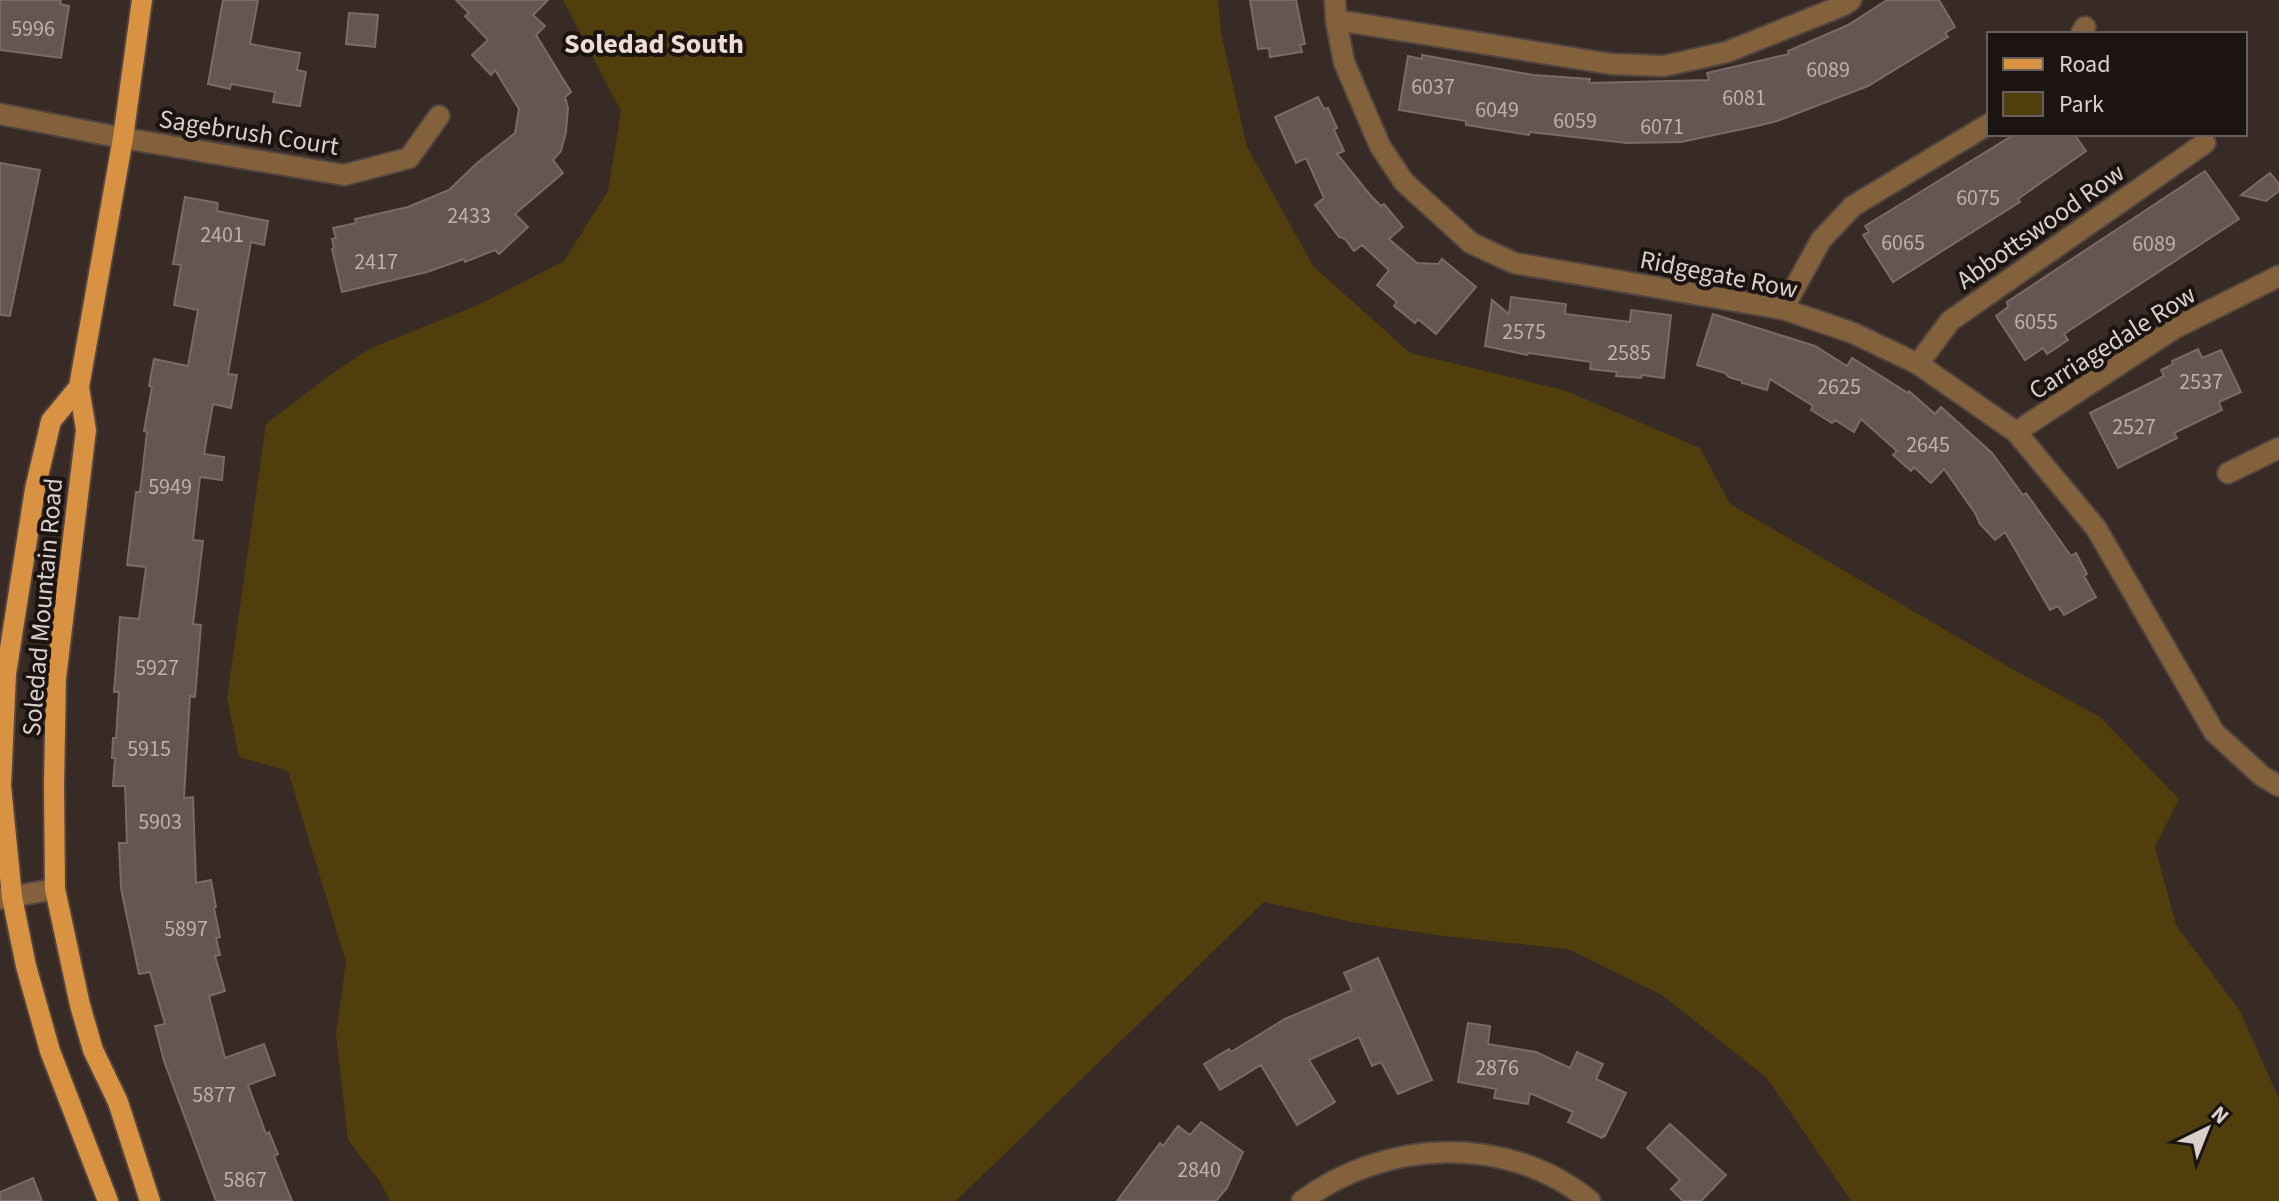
<svg xmlns="http://www.w3.org/2000/svg" width="2279" height="1201" viewBox="0 0 2279 1201" font-family="'Source Sans 3',sans-serif">
  <style>
    .green { fill: #503f0d }
    .building { fill: #675554; stroke: #7c6968; stroke-width: 2 }
    .lines { fill: none; stroke-linecap: round; stroke-linejoin: round }
    .minor-casing { stroke: #52453f; stroke-width: 24 }
    .major-casing { stroke: #52453f; stroke-width: 24 }
    .minor { stroke: #83613d; stroke-width: 20 }
    .major { stroke: #d99241; stroke-width: 20 }
    .labels { text-anchor: middle; stroke-width: 8; stroke-linejoin: round; paint-order: stroke }
    .number-label { font-size: 22px; fill: #bcb1ae }
    .street-label { font-size: 26px; fill: #d9d0cc; stroke: #1b1411 }
    .neighbourhood-label { font-size: 28px; font-weight: bold; fill: #efdcd4; stroke: #1b1411 }
  </style>
  <rect width="100%" height="100%" fill="#382a24"/>
  <path class="green" d="M563 0H1218L1221 32 1247 147 1313 266 1410 353 1564 390 1700 448 1730 504 2014 670 2100 717 2179 799 2155 847 2176 925 2240 1011 2279 1099V1201H1851L1767 1078 1662 995 1568 949 1444 936 1356 923 1264 902 956 1201H390L379 1180 348 1140 336 1034 346 962 288 771 239 757 227 698 266 424 330 375 371 348 478 305 564 261 608 191 621 111Z"/>
  <path class="building" d="M0 0H61L60 4 69 6 61 58 0 50Z
    M223 0H258L250 44 300 53 297 70 306 72 300 106 273 102 275 92 231 84 230 89 208 84Z
    M456 0H548L533 15 545 26 536 35 571 92 565 97 568 108 566 132 561 151 553 160 563 173 515 214 528 227 499 254 495 250 465 262 464 259 427 272 342 292 332 249 334 248 332 239 336 238 333 228 356 223 355 219 408 207 449 190 476 164 515 133 519 109 495 70 491 75 472 55 488 40 465 16 469 13Z
    M1250 0H1296L1305 44 1300 45 1302 52 1270 57 1269 48 1258 49Z
    M1887 0H1939L1955 27 1945 33 1948 37 1868 86 1777 121 1757 126 1681 142 1627 143 1530 132 1529 135 1466 125V121L1399 110 1408 56 1422 59V55L1533 75 1590 79 1589 83 1709 80 1707 73 1789 54 1788 51 1848 25Z
    M349 13 378 15 375 47 346 44Z
    M1318 97 1324 109 1328 108 1337 128 1334 130 1344 151 1337 154 1371 196 1381 206 1384 204 1403 227 1389 239 1417 263 1438 264 1442 259 1476 287 1436 334 1418 319 1415 323 1394 306 1397 302 1377 285 1389 270 1362 245 1354 251 1345 239 1339 237 1315 205 1324 198 1306 158 1296 163 1275 117Z
    M2015 134H2074L2086 151 2018 199 2020 202 1893 282 1863 235 1869 232 1865 226Z
    M0 163 40 170 10 316 0 315Z
    M2205 171 2239 219 2064 334 2068 340 2047 354 2043 348 2025 360 1996 316 2008 307 2007 302Z
    M2270 173 2279 184V191L2266 201 2241 195Z
    M185 197 218 203 217 211 268 221 264 245 251 242 228 374 237 375 231 408 213 404 204 454 224 457 222 480 200 477 193 540 203 541 193 624 201 625 195 697 190 696 184 798 193 797 196 883 211 880 216 907 214 908 220 937 216 938 220 955 215 956 225 991 209 996 225 1058 264 1044 275 1075 248 1085 266 1134 269 1132 278 1154 274 1156 292 1201H216L164 1061 155 1026 165 1024 150 972 139 974 121 888 119 843H127L125 786H113L115 758H112L113 738H116L119 692H114L120 617 139 619 146 567 127 565 136 492H140L147 432 144 431 152 387 149 386 154 359 188 366 198 310 174 305 181 265 173 264Z
    M1511 297 1566 304 1565 314 1630 322 1631 310 1671 315 1664 378 1642 375 1641 378 1616 376 1617 372 1590 369 1591 362 1529 353 1527 355 1485 346 1492 300 1509 314Z
    M1713 314 1815 346 1847 366 1852 358 1908 393 1909 391 1935 414 1941 407 1992 453 2023 495 2026 493 2071 556 2076 553 2087 574 2084 576 2096 597 2064 615 2058 606 2050 610 2005 532 1995 540 1980 524 1975 513 1944 469 1931 483 1914 467 1911 471 1893 455 1897 451 1861 419 1854 432 1835 420 1832 423 1811 410 1813 406 1770 379 1767 390 1742 383V381L1729 377 1725 373 1697 365Z
    M2198 349 2202 358 2221 350 2241 392 2219 402 2222 410 2174 433 2177 438 2118 468 2090 413 2164 376 2161 370 2173 364 2172 361Z
    M1378 958 1432 1080 1398 1094 1381 1062 1372 1066 1359 1037 1309 1060 1335 1102 1297 1125 1261 1065 1220 1090 1204 1064 1229 1049 1231 1052 1285 1019 1352 990 1344 973Z
    M1468 1023 1490 1026 1488 1044 1536 1052 1570 1068 1577 1052 1603 1064 1596 1079 1626 1093 1605 1136 1604 1135 1602 1138 1568 1122 1573 1112 1530 1093 1528 1104 1494 1098 1496 1089 1458 1082Z
    M1201 1122 1243 1152 1227 1188 1216 1201H1117L1160 1143 1163 1146 1178 1126 1190 1135Z
    M1670 1124 1726 1175 1701 1201H1683L1671 1189 1680 1180 1647 1148Z
    M33 1178 42 1201H0V1192Z"/>
  <g class="lines">
    <g class="minor-casing">
      <path id="minor" d="M1335 0 1336 20 1344 62 1380 146 1404 182 1471 243 1514 263 1783 309 1853 333 1918 364 2016 432 2096 528 2214 732 2262 776 2279 786
        M1336 20 1611 64 1664 66 1727 52 1844 5 1851 0
        M2081 34 2085 27
        M0 114 123 138 344 175 409 158 439 116
        M1783 309 1821 240 1853 206 1989 124
        M1918 364 1950 321 2205 143
        M2016 432 2175 328 2279 276
        M2228 473 2279 448
        M0 899 55 889
        M1302 1201C1385 1139 1508 1133 1590 1201"/>
    </g>
    <g class="major-casing">
      <path id="major" d="M142 0 123 138 79 387 86 430 56 678 54 785 55 889 80 1005 93 1050 118 1102 150 1201
        M79 387 51 421 35 489 6 674 1 786 12 897 26 966 50 1051 108 1201"/>
    </g>
    <use href="#minor" class="minor"/>
    <use href="#major" class="major"/>
  </g>
  <g class="labels">
    <g class="number-label">
      <text x="33" y="36">5996</text>
      <text x="1828" y="77">6089</text>
      <text x="1433" y="94">6037</text>
      <text x="1744" y="105">6081</text>
      <text x="1497" y="117">6049</text>
      <text x="1575" y="128">6059</text>
      <text x="1662" y="134">6071</text>
      <text x="1978" y="205">6075</text>
      <text x="469" y="223">2433</text>
      <text x="222" y="242">2401</text>
      <text x="1903" y="250">6065</text>
      <text x="2154" y="251">6089</text>
      <text x="376" y="269">2417</text>
      <text x="2036" y="329">6055</text>
      <text x="1524" y="339">2575</text>
      <text x="1629" y="360">2585</text>
      <text x="2201" y="389">2537</text>
      <text x="1839" y="394">2625</text>
      <text x="2134" y="434">2527</text>
      <text x="1928" y="452">2645</text>
      <text x="170" y="494">5949</text>
      <text x="157" y="675">5927</text>
      <text x="149" y="756">5915</text>
      <text x="160" y="829">5903</text>
      <text x="186" y="936">5897</text>
      <text x="1497" y="1075">2876</text>
      <text x="214" y="1102">5877</text>
      <text x="1199" y="1177">2840</text>
      <text x="245" y="1187">5867</text>
    </g>
    <g class="street-label">
      <text transform="translate(249 132) rotate(9)" y="9">Sagebrush Court</text>
      <text transform="translate(2040 226) rotate(-35)" y="9">Abbottswood Row</text>
      <text transform="translate(1719 274) rotate(11)" y="9">Ridgegate Row</text>
      <text transform="translate(2112 342) rotate(-32)" y="9">Carriagedale Row</text>
      <text transform="translate(42 607) rotate(-85)" y="9">Soledad Mountain Road</text>
    </g>
    <g class="neighbourhood-label">
      <text x="654" y="53">Soledad South</text>
    </g>
  </g>
  <rect x="1987" y="32" width="260" height="104" fill="#1b1411" stroke="#675f5c" stroke-width="2"/>
  <rect x="2003" y="58" width="40" height="12" fill="#d99241" stroke="#675f5c" stroke-width="2"/>
  <text x="2059" y="72" font-size="24" fill="#d9d0cc">Road</text>
  <rect x="2003" y="92" width="40" height="24" fill="#503f0d" stroke="#675f5c" stroke-width="2"/>
  <text x="2059" y="112" font-size="24" fill="#d9d0cc">Park</text>
  <g transform="translate(2207 1129) rotate(43)" stroke="#1b1411" stroke-width="6" paint-order="stroke">
  <path d="M0-6L14 30L0 20L-14 30Z" fill="#d9d0cc"/>
  <text y="-12" font-size="22" font-weight="bold" text-anchor="middle" fill="#d9d0cc">N</text>
  </g>
</svg>
